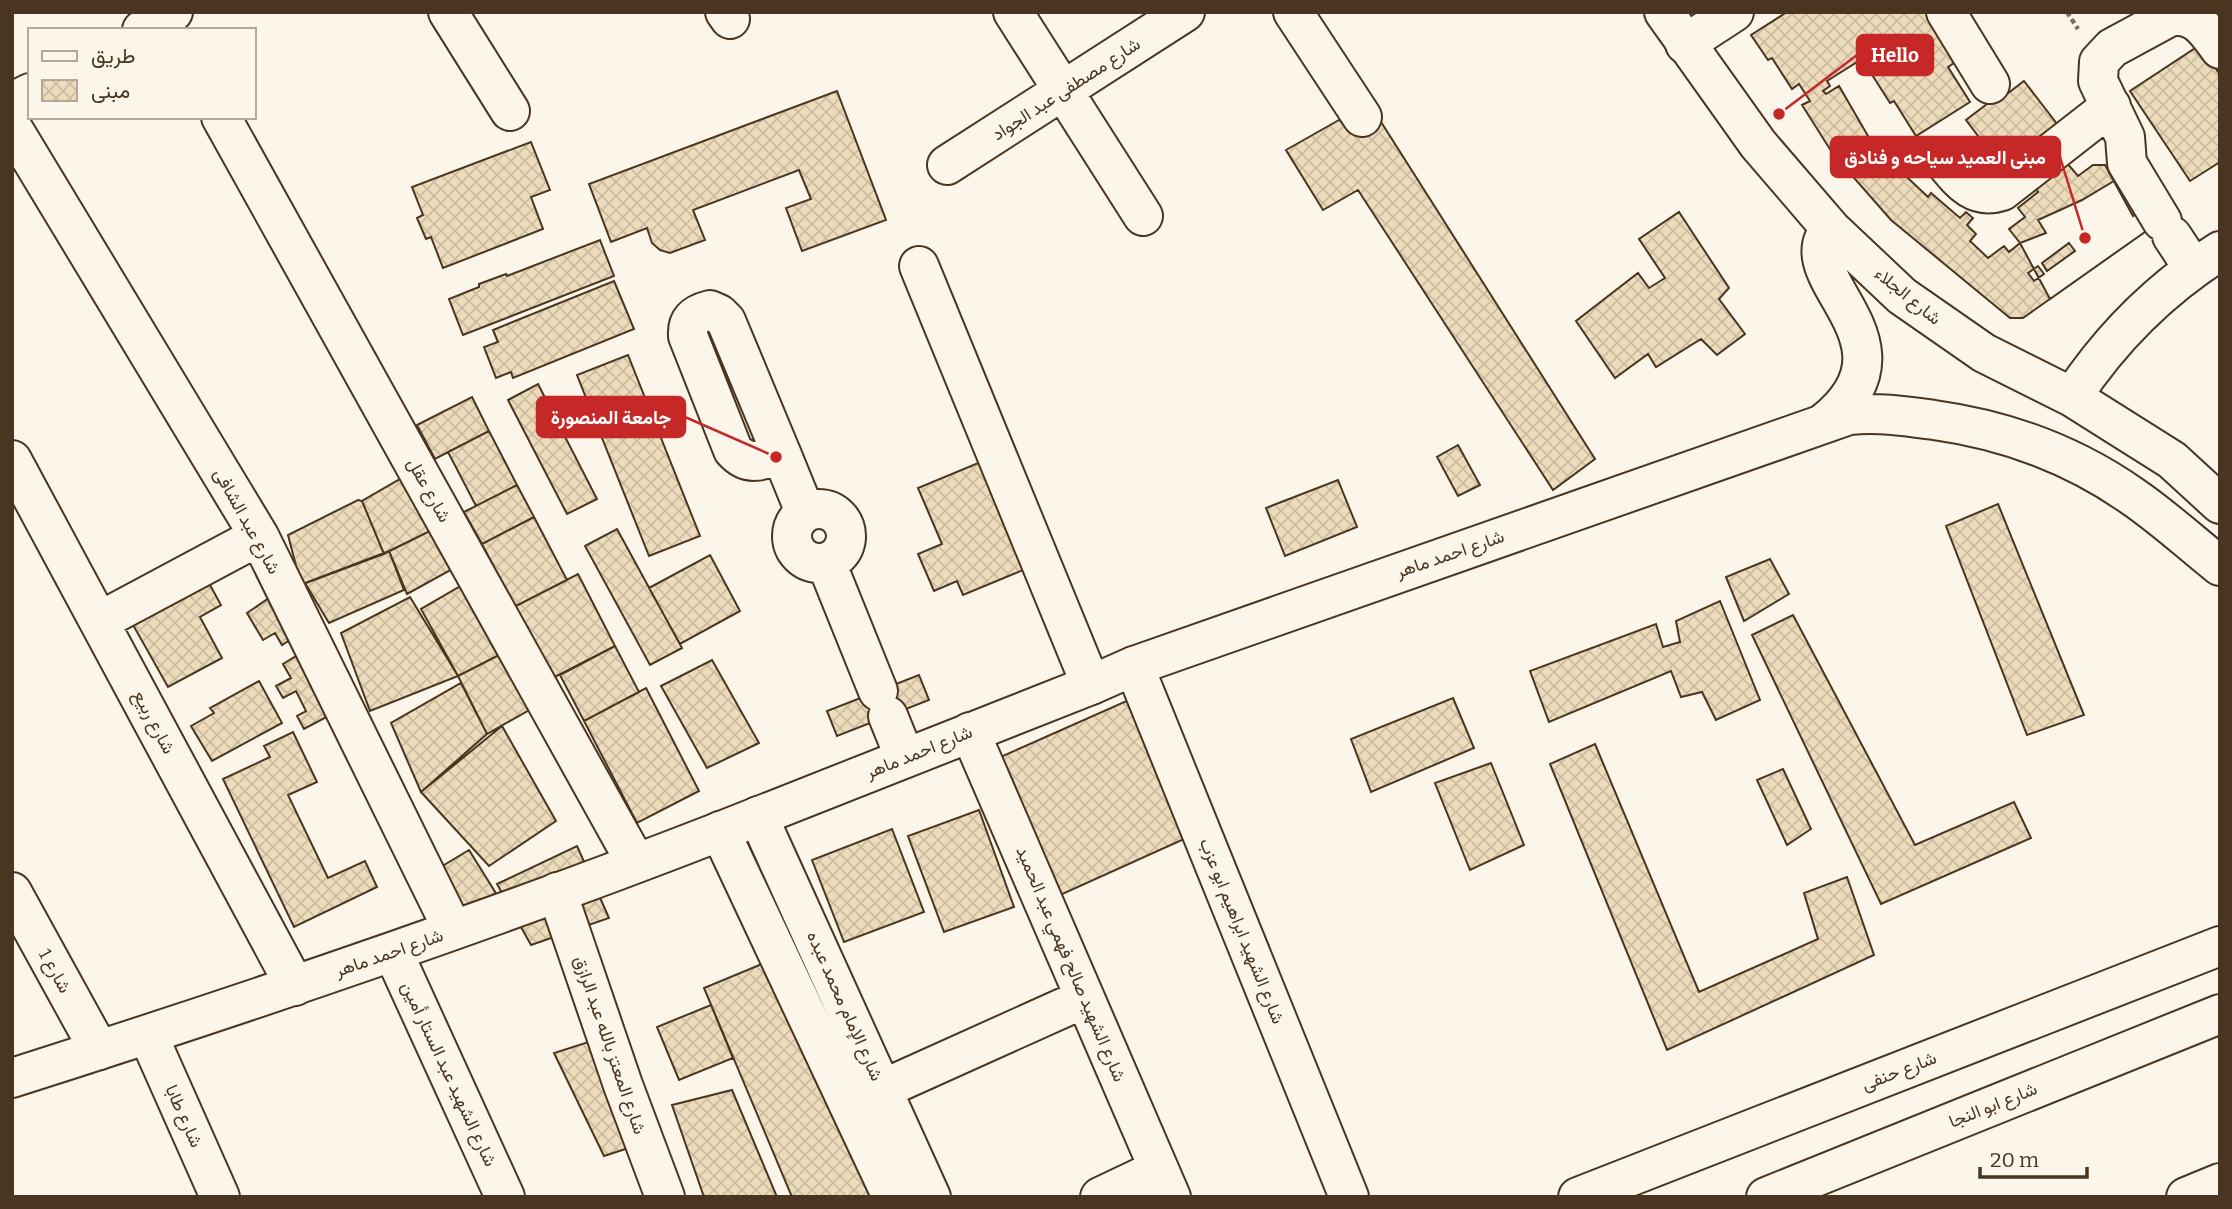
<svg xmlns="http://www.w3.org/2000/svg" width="2232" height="1209" viewBox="0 0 2232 1209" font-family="Bitter,Vazirmatn,serif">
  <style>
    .building { fill: url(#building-cross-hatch); stroke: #4a3520; stroke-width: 2; fill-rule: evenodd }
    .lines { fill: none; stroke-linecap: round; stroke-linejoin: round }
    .minor-casing { stroke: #4a3520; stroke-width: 42 }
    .major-casing { stroke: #4a3520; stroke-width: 42 }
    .path { stroke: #7f6f5c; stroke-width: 4.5; stroke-dasharray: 5 3.5; stroke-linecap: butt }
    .minor { stroke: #fbf6e9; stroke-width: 38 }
    .major { stroke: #fbf6e9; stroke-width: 38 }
    .labels { text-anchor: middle; stroke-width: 5; stroke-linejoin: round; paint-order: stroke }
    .street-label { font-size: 18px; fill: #4a3520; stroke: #fbf6e9 }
    .leader { fill: none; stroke: #c62828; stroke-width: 2.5 }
    .callout-dot { fill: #c62828; stroke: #fbf6e9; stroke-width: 2.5 }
    .callout { fill: #c62828; stroke: #c62828; stroke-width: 2.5 }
    .callout-label { font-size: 19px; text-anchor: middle; font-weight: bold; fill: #fff }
  </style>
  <defs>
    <pattern id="building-cross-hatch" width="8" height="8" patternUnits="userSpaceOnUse" patternTransform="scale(1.75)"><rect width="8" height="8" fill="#ecdcbc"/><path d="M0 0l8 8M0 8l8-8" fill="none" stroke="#ccbda1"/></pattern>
  </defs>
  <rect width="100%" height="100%" fill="#fbf6e9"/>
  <path class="building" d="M1787 12H1926L1957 61 1948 67 1970 102 1916 136 1894 101 1890 103 1862 59 1827 81 1830 86 1823 91 1826 94 1839 86 1868 136 1893 164 1928 197 1931 193 1960 218 1966 212 1973 218 1967 225 1976 234 1970 241 1988 258 2004 246 2009 252 2020 243 2009 229 2025 217 2018 208 2038 192 2029 180 2060 155 2078 176 2093 165H2105L2133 216 2141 211 2152 227 2023 318H2010L1891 220 1833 154 1802 105 1810 101 1799 84 1792 89 1772 58 1768 60 1751 35ZM2069 243 2075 251 2047 271 2042 263ZM2038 266 2044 274 2034 281 2028 273Z
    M2200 45 2220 75V162L2190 181 2130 91Z
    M2024 81 2064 133 2008 176 1966 120 2004 91 2007 94Z
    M837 91 886 220 802 251 786 208 811 199 799 170 693 210 705 240 670 253 660 250 652 243 647 228 611 242 589 184Z
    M1369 103 1595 459 1553 490 1358 190 1323 210 1286 150Z
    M531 142 550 190 531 197 543 229 443 268 431 237 426 239 417 218 423 215 412 187Z
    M2114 181 2152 227 2050 299 2020 243 2046 233 2038 220 2082 200Z
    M1679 212 1729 288 1719 299 1745 334 1717 355 1701 339 1656 367 1648 354 1615 378 1576 321 1638 273 1649 288 1665 278 1639 239Z
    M600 240 614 276 463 335 449 299 479 287V284L506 274 507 276Z
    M614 281 634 329 513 378 511 372 496 378 484 347 498 342 493 330Z
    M628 355 700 536 649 556 577 375Z
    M538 384 597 499 567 514 508 400Z
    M472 397 489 431 435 459 417 425Z
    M489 431 517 485 476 506 448 452Z
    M1458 445 1480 485 1458 496 1437 457Z
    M983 461 1028 568 963 595 957 581 934 591 918 554 942 544 918 488Z
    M407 475 434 529 384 554 362 501Z
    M1338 480 1357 527 1285 556 1266 508Z
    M517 485 534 517 482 544 464 512Z
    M358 500 362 501 384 554 301 585 288 535Z
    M1998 504 2084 715 2027 735 1946 526Z
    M534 517 567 580 514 607 482 544Z
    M434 529 458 566 407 594 389 551Z
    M617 529 682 648 650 665 585 546Z
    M389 551 404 590 329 623 305 583Z
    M710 555 740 611 680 644 649 588Z
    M1770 559 1789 594 1744 621 1726 577Z
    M204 574 221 605 200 617 222 658 168 687 128 616Z
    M578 574 615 646 551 679 514 607Z
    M466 583 503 653 458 676 421 609Z
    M410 597 458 676 370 711 341 633Z
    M269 598 293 638 282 645 275 633 263 640 247 613Z
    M1720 601 1760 700 1716 720 1702 692 1681 697 1671 671 1549 722 1530 671 1656 624 1663 647 1680 642 1676 621Z
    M1793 615 1915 845 2014 802 2031 838 1881 904 1752 635Z
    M615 646 639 692 584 721 560 675Z
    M301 653 334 713 304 729 297 716 306 711 296 691 283 698 276 686 291 678 283 664Z
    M503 653 531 709 487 734 458 676Z
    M712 660 759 743 707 768 661 686Z
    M919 675 929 700 837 736 827 711Z
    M259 681 282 723 212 761 191 726 214 713 210 708Z
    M461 683 487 734 421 792 391 723Z
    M646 688 699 791 637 823 584 721Z
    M1453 698 1474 748 1371 792 1351 739Z
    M1131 699 1193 835 1058 896 996 759Z
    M502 726 556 821 489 866 421 792Z
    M293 732 317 782 288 795 328 878 365 861 377 887 294 927 223 779 270 757 264 746Z
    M1595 744 1699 992 1818 939 1804 893 1847 877 1874 955 1667 1050 1550 764Z
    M1491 763 1524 845 1470 870 1435 783Z
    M1783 769 1811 829 1787 845 1757 780Z
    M979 810 1014 907 944 932 908 836Z
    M892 829 924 912 844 942 812 860Z
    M577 846 609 918 531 945 497 884Z
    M469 850 497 895 457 920 429 874Z
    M798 949 904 1197H792L704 988Z
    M711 1005 733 1058 679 1080 657 1027Z
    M623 1031 659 1138 604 1156 554 1053Z
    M732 1090 777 1197H704L672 1105Z"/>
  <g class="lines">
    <g class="minor-casing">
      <path id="minor" d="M448 12 510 111
        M725 12 730 19
        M1013 12 1143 216
        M1293 12 1362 117
        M1946 12 1990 84
        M142 30 173 12
        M1685 44 1734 12
        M12 102 30 93
        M221 117 636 863
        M12 127 259 536 453 930
        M1941 158C1958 178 1972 201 2002 191L2111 106
        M947 165 1185 12
        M2162 221 2127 163 2125 137 2098 81 2099 62 2112 48 2171 16C2197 14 2206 30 2220 49
        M2172 236 2193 268
        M919 266 1091 685
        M710 310 719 314 726 321 781 453C762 461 748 467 733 450L688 336C687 321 694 314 710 310Z
        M781 453 805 512
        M12 460 295 986
        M792 536a27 27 0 1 1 54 0a27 27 0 1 1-54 0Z
        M826 562 878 691
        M100 621 259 536
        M1134 666 1349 1197
        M888 716 905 758
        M970 732 1171 1197
        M758 816 931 1197
        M720 831 892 1197
        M12 892 99 1050
        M557 892 623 1085 665 1197
        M393 952 505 1197
        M148 1035 220 1197
        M883 1089 1085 998
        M1100 1197 1159 1169
        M1578 1197 2220 946
        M1766 1197 2220 1014
        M2186 1197 2220 1183"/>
    </g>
    <g class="major-casing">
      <path id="major" d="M1664 12 1758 144 1831 229 1902 296 1984 353 2072 397 2172 460 2220 504
        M2072 397C2111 338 2160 289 2220 251
        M1825 422C1926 341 1785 277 1831 229
        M12 1078C251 1002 487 922 721 831 844 783 967 733 1091 685L1134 666 1849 415C1879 412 1905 416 1934 420 2006 430 2072 454 2132 496 2163 517 2191 543 2220 566"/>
    </g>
    <path class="path" d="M2067 12 2078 29"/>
    <use href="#minor" class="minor"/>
    <use href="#major" class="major"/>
  </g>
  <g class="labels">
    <g class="street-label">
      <text transform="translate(1066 89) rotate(-33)" y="6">شارع مصطفى عبد الجواد</text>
      <text transform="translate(1908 296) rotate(39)" y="6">شارع الجلاء</text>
      <text transform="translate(429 490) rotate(61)" y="6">شارع عقل</text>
      <text transform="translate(247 521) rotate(61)" y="6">شارع عبد الشافى</text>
      <text transform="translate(1450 554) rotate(-19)" y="6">شارع احمد ماهر</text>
      <text transform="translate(154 722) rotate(62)" y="6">شارع ربيع</text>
      <text transform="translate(919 752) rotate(-22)" y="6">شارع احمد ماهر</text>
      <text transform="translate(1242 931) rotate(68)" y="6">شارع الشهيد ابراهيم ابو عزب</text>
      <text transform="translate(389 953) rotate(-19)" y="6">شارع احمد ماهر</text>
      <text transform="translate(1071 964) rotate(67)" y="6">شارع الشهيد صالح فهمي عبد الحميد</text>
      <text transform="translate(55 971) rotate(61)" y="6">شارع 1</text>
      <text transform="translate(845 1006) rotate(66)" y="6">شارع الإمام محمد عبده</text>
      <text transform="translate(610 1045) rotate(71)" y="6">شارع المعتز بالله عبد الرازق</text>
      <text transform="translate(1899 1071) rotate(-21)" y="6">شارع حنفى</text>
      <text transform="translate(449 1074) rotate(65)" y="6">شارع الشهيد عبد الستار أمين</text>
      <text transform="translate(1993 1105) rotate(-22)" y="6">شارع ابو النجا</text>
      <text transform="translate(184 1116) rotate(66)" y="6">شارع طابا</text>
    </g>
  </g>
  <path class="leader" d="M1779 114L1857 55M2085 238L2060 157M776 457L685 417"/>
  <g class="callout-dot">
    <circle cx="1779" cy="114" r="7"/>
    <circle cx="2085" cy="238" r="7"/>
    <circle cx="776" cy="457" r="7"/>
  </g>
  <g class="callout">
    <rect x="1857" y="35" width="76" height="40" rx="7"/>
    <rect x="1831" y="137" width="229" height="40" rx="7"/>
    <rect x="537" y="397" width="148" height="40" rx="7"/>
  </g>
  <g class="callout-label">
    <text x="1895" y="62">Hello</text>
    <text x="1945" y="164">مبنى العميد سياحه و فنادق</text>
    <text x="611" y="424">جامعة المنصورة</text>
  </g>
  <rect width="2232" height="1209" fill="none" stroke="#4a3520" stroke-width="28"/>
  <rect x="28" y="28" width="228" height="91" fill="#fbf6e9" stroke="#b4a999" stroke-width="2"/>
  <rect x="42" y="51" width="35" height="10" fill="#fbf6e9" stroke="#b4a999" stroke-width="2"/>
  <text x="91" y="63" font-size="21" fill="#4a3520">طريق</text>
  <rect x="42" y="80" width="35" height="21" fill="url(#building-cross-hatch)" stroke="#b4a999" stroke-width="2"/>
  <text x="91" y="98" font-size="21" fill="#4a3520">مبنى</text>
  <path d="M1980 1167v10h107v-10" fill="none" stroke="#4a3520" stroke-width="3.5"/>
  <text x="1990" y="1167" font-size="21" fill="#4a3520" stroke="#fbf6e9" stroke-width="5" paint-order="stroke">20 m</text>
</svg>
